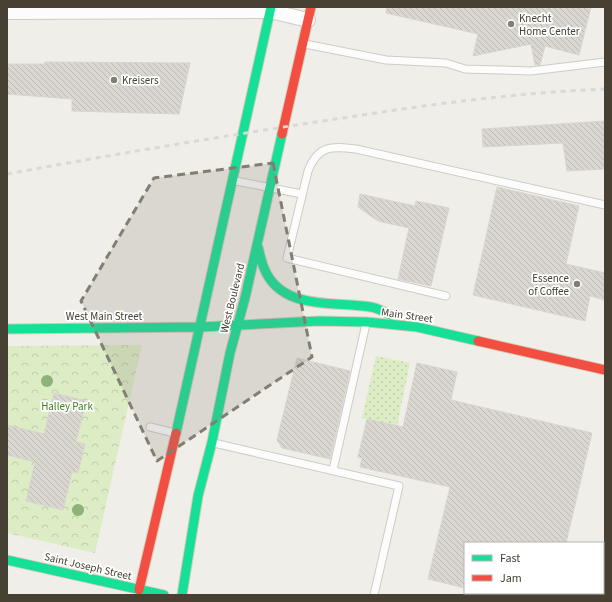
<svg xmlns="http://www.w3.org/2000/svg" width="612" height="602" viewBox="0 0 612 602" font-family="'Source Sans 3',sans-serif">
  <style>
    .grass { fill: url(#grass-dots) }
    .park { fill: url(#park-crowns) }
    .building { fill: url(#building-back-hatch); stroke: #d9d5ce }
    .lines { fill: none; stroke-linecap: round; stroke-linejoin: round }
    .lane-casing { stroke: #ceccc6; stroke-width: 9 }
    .street-casing { stroke: #ceccc6; stroke-width: 16 }
    .fast-casing { stroke: #d5ccb3; stroke-width: 11 }
    .jam-casing { stroke: #d5ccb3; stroke-width: 11 }
    .lane { stroke: #fdfcfc; stroke-width: 7 }
    .street { stroke: #fdfcfc; stroke-width: 14 }
    .fast { stroke: #16e098; stroke-width: 9 }
    .jam { stroke: #f24e42; stroke-width: 9 }
    .rail { stroke: #d9d9d8; stroke-width: 3; stroke-dasharray: 5 5; stroke-linecap: butt }
    .tree { fill: #8fb27a }
    .marked { fill: #827e72; fill-opacity: 0.2; stroke: #827e72; stroke-width: 3; stroke-dasharray: 8 5; stroke-linejoin: round }
    .poi-dot { fill: #827e72; stroke: #fff; stroke-width: 1.5 }
    .labels { text-anchor: middle; stroke-width: 3.5; stroke-linejoin: round; paint-order: stroke }
    .poi-label { font-size: 11px; fill: #474133; stroke: #fff; text-anchor: start }
    .street-label { font-size: 11px; fill: #474133; stroke: #fff }
    .park-label { font-size: 11px; fill: #3f8020; stroke: #fff }
  </style>
  <defs>
    <pattern id="grass-dots" width="8" height="8" patternUnits="userSpaceOnUse"><rect width="8" height="8" fill="#dcedc5"/><path d="M2 2h.1M6 6h.1" fill="none" stroke="#beccaa" stroke-width="1.8" stroke-linecap="round"/></pattern>
    <pattern id="park-crowns" width="20" height="18" patternUnits="userSpaceOnUse"><rect width="20" height="18" fill="#dcedc5"/><path d="M2 6a3 3 0 1 1 6 0M12 15a3 3 0 1 1 6 0" fill="none" stroke="#beccaa"/></pattern>
    <pattern id="building-back-hatch" width="6" height="6" patternUnits="userSpaceOnUse"><rect width="6" height="6" fill="#dad7d1"/><path d="M-1 5l2 2M0 0l6 6M5-1l2 2" fill="none" stroke="#bcbab4"/></pattern>
  </defs>
  <rect width="100%" height="100%" fill="#f0eee8"/>
  <path class="grass" d="M376 356 410 363 397 426 362 418Z"/>
  <path class="park" d="M142 345 95 553 7 533V346Z"/>
  <path class="building" d="M387 7H591L579 55 545 46 540 65H535L531 44 473 56 478 34 386 13Z
    M45 62 190 63 179 114 72 111V99L7 94V64H45Z
    M605 121V169L567 171 563 143 483 147 482 129Z
    M497 187 579 206 566 264 605 273V300L590 296 585 321 473 295Z
    M360 194 415 206 416 201 449 208 431 286 398 279 409 228 378 221 358 207Z
    M297 358 350 371 330 459 282 448 277 440Z
    M417 363 457 372 451 400 592 433 566 543H465V588L428 579 450 487 360 467 362 458 358 457 367 419 403 427Z
    M54 393 86 401 76 442 85 444 78 473 72 472 63 510 26 501 35 462 7 455V425L44 434Z"/>
  <g class="lines">
    <g class="lane-casing">
      <path id="lane" d="M305 44 386 60 446 63 465 69 531 71 605 62
        M236 181 302 194
        M446 296 287 258 308 171C318 145 332 146 356 149L605 205
        M150 427 175 433
        M214 443 399 486 374 595
        M333 470 366 324"/>
    </g>
    <g class="street-casing">
      <path id="street" d="M7 12 270 11 308 20"/>
    </g>
    <g class="fast-casing">
      <path id="fast" d="M258 247C260 254 261 261 264 268 281 311 334 301 371 307 378 308 384 312 391 315
        M7 329 201 327 319 321 367 322 417 327 478 341
        M176 433 271 7
        M7 560 164 595
        M182 595 198 496 212 442 230 353 245 298 282 134"/>
    </g>
    <g class="jam-casing">
      <path id="jam" d="M282 134 311 7
        M478 341 605 370
        M139 590 176 433"/>
    </g>
    <use href="#lane" class="lane"/>
    <use href="#street" class="street"/>
    <use href="#fast" class="fast"/>
    <use href="#jam" class="jam"/>
    <path class="rail" d="M7 174C110 155 212 138 316 122 412 107 507 93 605 89"/>
  </g>
  <g class="tree">
    <circle cx="47" cy="381" r="6"/>
    <circle cx="78" cy="510" r="6"/>
  </g>
  <path class="marked" d="M273 163 312 357 157 461 81 301 154 178Z"/>
  <g class="poi-dot">
    <circle cx="511" cy="24" r="4"/>
    <circle cx="114" cy="80" r="4"/>
    <circle cx="577" cy="284" r="4"/>
  </g>
  <g class="labels">
    <g class="poi-label">
      <text x="519" y="22">Knecht<tspan x="519" dy="13">Home Center</tspan></text>
      <text x="122" y="84">Kreisers</text>
      <text x="569" y="282" text-anchor="end">Essence<tspan x="569" dy="13">of Coffee</tspan></text>
    </g>
    <g class="street-label">
      <text transform="translate(232 298) rotate(-76)" y="4">West Boulevard</text>
      <text transform="translate(407 315) rotate(8)" y="4">Main Street</text>
      <text x="104" y="320">West Main Street</text>
      <text transform="translate(88 566) rotate(13)" y="4">Saint Joseph Street</text>
    </g>
    <g class="park-label">
      <text x="67" y="410">Halley Park</text>
    </g>
  </g>
  <rect width="612" height="602" fill="none" stroke="#474133" stroke-width="16"/>
  <rect x="464" y="542" width="140" height="52" fill="#ffffff" stroke="#b5b3ad"/>
  <rect x="472" y="555" width="20" height="6" fill="#16e098" stroke="#b5b3ad"/>
  <text x="500" y="562" font-size="12" fill="#474133">Fast</text>
  <rect x="472" y="575" width="20" height="6" fill="#f24e42" stroke="#b5b3ad"/>
  <text x="500" y="582" font-size="12" fill="#474133">Jam</text>
</svg>
